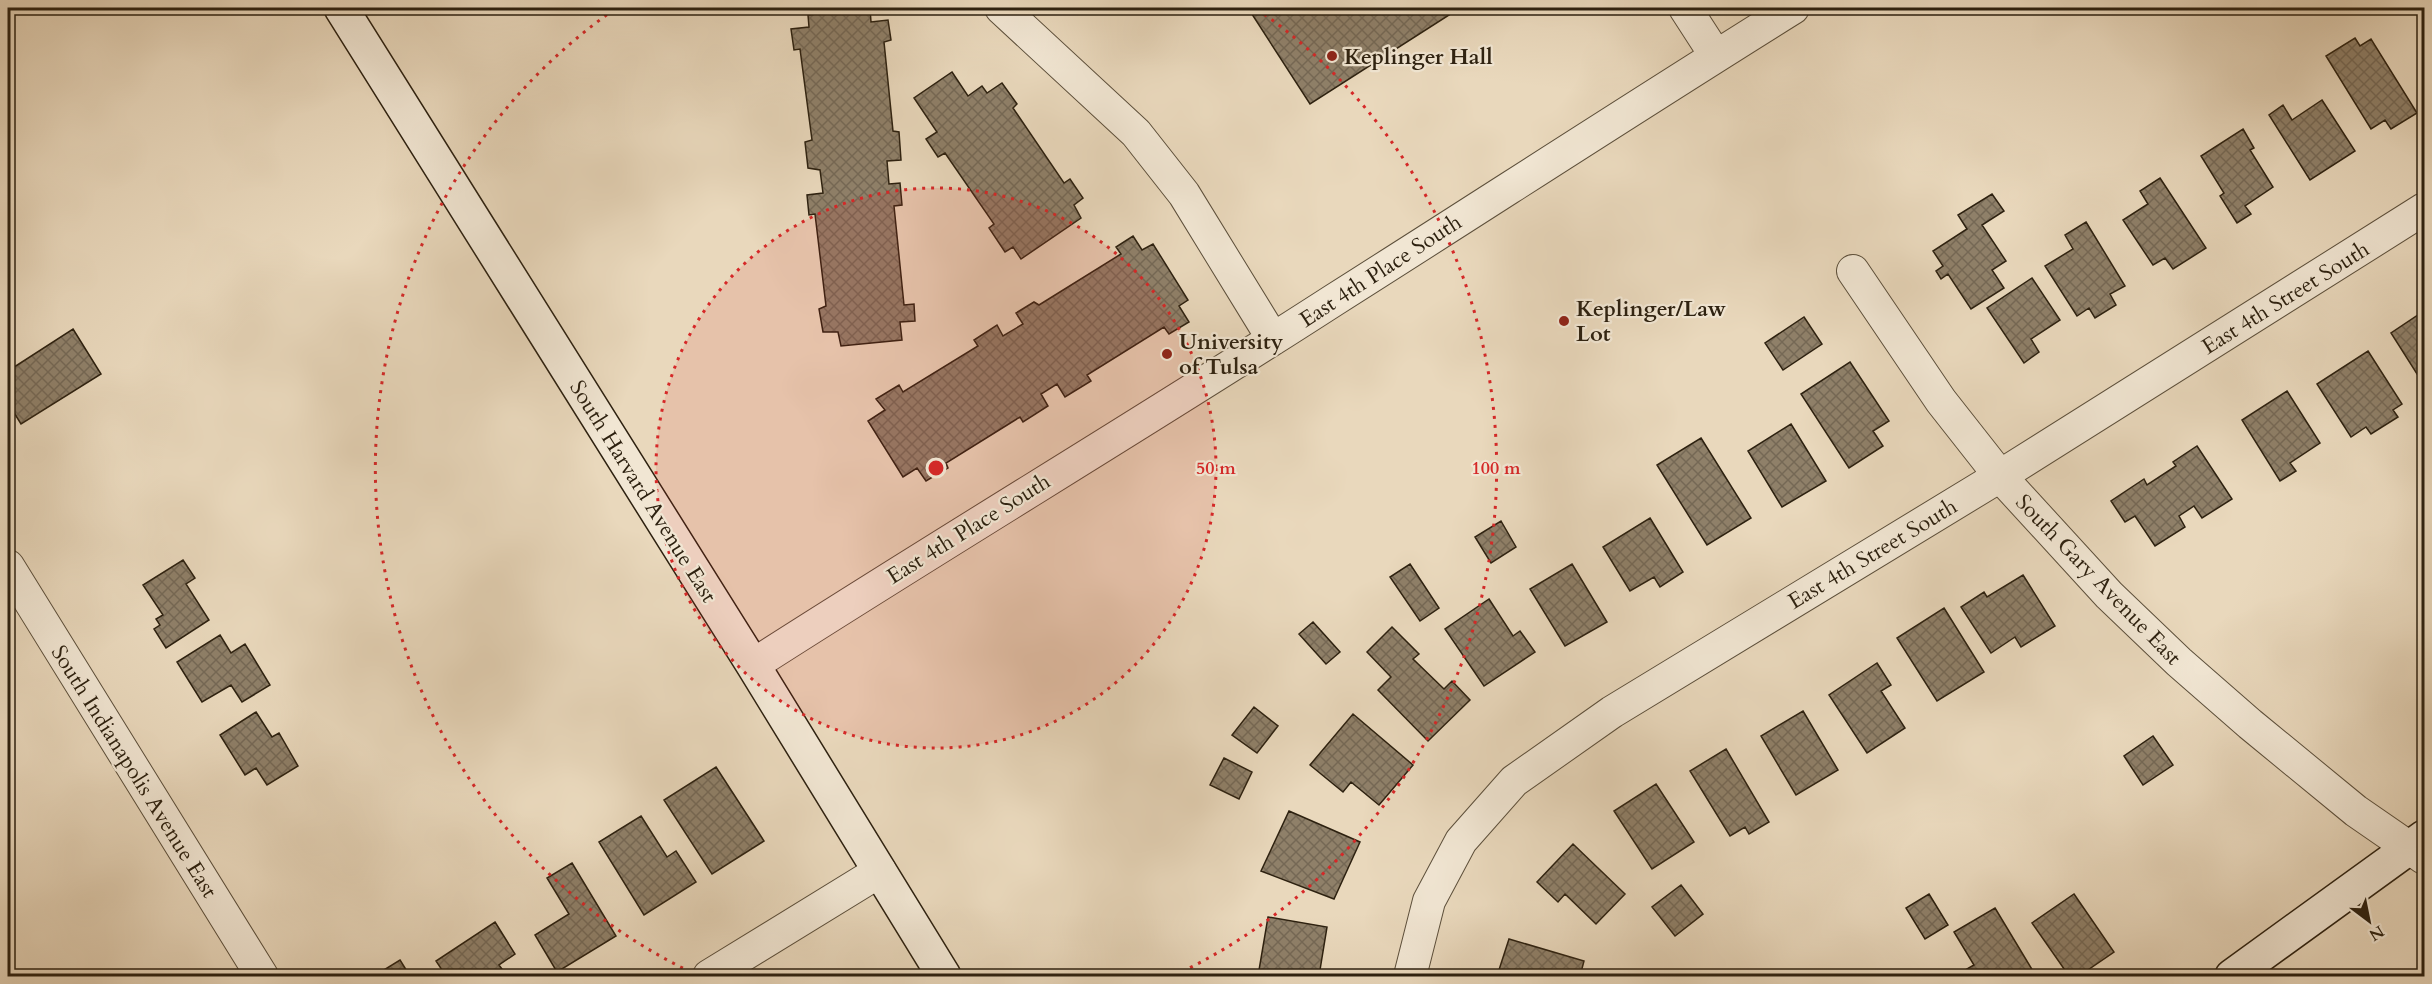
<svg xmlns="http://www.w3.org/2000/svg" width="2432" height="984" viewBox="0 0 2432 984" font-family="Cardo,serif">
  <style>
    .building { fill: url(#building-cross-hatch); stroke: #2d2110; stroke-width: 1.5 }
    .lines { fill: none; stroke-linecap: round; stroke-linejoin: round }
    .street-casing { stroke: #5c4f3b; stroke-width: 34 }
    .secondary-casing { stroke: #2d2110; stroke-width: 36 }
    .street { stroke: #f1e6d3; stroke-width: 32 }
    .secondary { stroke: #f1e6d3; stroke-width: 33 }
    .ring { fill: none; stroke: #d62828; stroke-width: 3; stroke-dasharray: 3 6 }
    .poi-dot { fill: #8f2418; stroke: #f1e6d3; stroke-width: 2 }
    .labels { text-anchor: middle; stroke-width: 4.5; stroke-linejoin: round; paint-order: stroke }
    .poi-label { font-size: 22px; font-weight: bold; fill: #2d2110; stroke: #f1e6d3; text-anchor: start }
    .street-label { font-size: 22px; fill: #2d2110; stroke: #f1e6d3 }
    .centre { fill: #d62828; stroke: #f1e6d3; stroke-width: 3 }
    .ring-label { font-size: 18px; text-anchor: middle; font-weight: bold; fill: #d62828; stroke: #f1e6d3; stroke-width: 4.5; stroke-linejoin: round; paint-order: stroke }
  </style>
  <defs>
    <pattern id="building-cross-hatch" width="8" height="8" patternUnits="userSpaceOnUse" patternTransform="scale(1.5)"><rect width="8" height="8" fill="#8f8069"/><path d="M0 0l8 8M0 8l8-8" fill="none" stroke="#756855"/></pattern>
  </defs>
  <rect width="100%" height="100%" fill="#e9d8bc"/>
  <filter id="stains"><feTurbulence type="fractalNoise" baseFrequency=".00333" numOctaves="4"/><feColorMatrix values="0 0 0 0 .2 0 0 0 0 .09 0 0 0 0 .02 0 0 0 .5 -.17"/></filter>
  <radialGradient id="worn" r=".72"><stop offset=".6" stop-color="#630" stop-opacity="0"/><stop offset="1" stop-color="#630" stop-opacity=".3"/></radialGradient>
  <path class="building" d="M870 8 871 22 888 20 891 40 884 42 893 131 899 132 901 160 887 161 889 184 900 183 902 205 894 206 904 305 914 304 915 321 900 322 902 340 841 346 838 332H823L819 309 826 306 815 214 809 215 807 195 823 193 820 170 808 168 805 142 812 140 800 49 794 50 791 29 809 27 808 15Z
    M1248 8H1460L1310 104Z
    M2355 38 2360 46 2371 39 2417 113 2391 129 2385 120 2371 129 2326 56Z
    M952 72 968 96 982 86 987 93 1002 83 1017 104 1013 108 1064 183 1070 179 1083 198 1074 205 1081 218 1021 259 1013 247 1005 252 989 228 994 224 945 153 938 157 926 139 937 132 914 98Z
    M2322 100 2355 151 2310 180 2269 115 2283 105 2292 120Z
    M2243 129 2254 148 2250 150 2273 187 2245 206 2251 214 2237 223 2220 196 2224 193 2201 156Z
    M2160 178 2206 248 2173 269 2165 258 2153 265 2123 220 2148 204 2140 191Z
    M1992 194 2004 211 1982 225 2006 261 1992 270 2004 288 1971 309 1948 274 1941 279 1936 271 1943 266 1933 251 1967 229 1958 215Z
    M2086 222 2125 286 2110 294 2116 305 2095 318 2089 308 2077 316 2045 266 2073 249 2065 235Z
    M1133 236 1142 250 1153 244 1188 300 1179 306 1189 322 1169 334 1164 327 1087 375 1091 381 1065 397 1057 384 1041 394 1048 406 1023 422 1020 417 946 463 948 468 926 481 917 468 903 477 868 421 885 410 876 399 899 385 903 392 978 346 974 340 997 325 1003 336 1023 324 1016 313 1034 302 1039 305 1121 254 1116 247Z
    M2032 278 2060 320 2031 339 2039 352 2024 363 1987 308Z
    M2424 311V385L2391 333Z
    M1804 317 1822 344 1783 370 1765 343Z
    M73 329 101 374 21 424 8 403V371Z
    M2368 351 2402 404 2393 410 2398 417 2371 434 2366 427 2351 437 2317 384Z
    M1850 362 1889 421 1873 431 1883 446 1849 468 1801 394Z
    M2287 391 2320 443 2290 463 2296 471 2280 481 2242 420Z
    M1791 424 1826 481 1782 507 1748 451Z
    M1701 438 1751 518 1707 545 1657 465Z
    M2197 446 2232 499 2202 518 2194 506 2179 516 2185 527 2155 546 2135 516 2125 522 2111 501 2144 479 2147 485 2176 466 2173 462Z
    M1650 518 1683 572 1660 587 1654 577 1630 591 1603 547Z
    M1501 521 1516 547 1491 563 1475 537Z
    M183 560 195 578 186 584 209 620 166 648 154 629 160 625 156 619 163 615 143 585Z
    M1410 564 1439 608 1420 621 1390 577Z
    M1572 564 1607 622 1565 646 1530 589Z
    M2023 575 2055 626 2021 647 2015 637 1991 653 1961 607 1984 592 1987 597Z
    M1489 599 1513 636 1520 631 1535 652 1484 686 1445 629Z
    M1944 608 1984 672 1937 701 1897 638Z
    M1313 622 1340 652 1326 664 1299 634Z
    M1392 627 1419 654 1413 659 1444 689 1452 681 1470 700 1428 741 1378 690 1391 677 1367 652Z
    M220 635 231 653 245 644 270 685 242 702 231 685 202 702 177 662Z
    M1877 663 1891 685 1881 691 1905 728 1867 753 1829 695Z
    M1254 707 1278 726 1257 753 1232 735Z
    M1803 711 1838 770 1796 795 1761 736Z
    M256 712 272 737 279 733 298 766 267 785 256 768 245 775 220 735Z
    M1353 714 1413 765 1379 805 1351 782 1343 792 1310 765Z
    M2153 736 2173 765 2143 785 2124 756Z
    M1726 749 1769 822 1749 834 1745 827 1730 836 1690 771Z
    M1224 758 1252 772 1239 799 1210 785Z
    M716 767 764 841 712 874 664 800Z
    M1656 784 1694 842 1652 869 1614 811Z
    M1289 811 1360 842 1334 899 1261 871Z
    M641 816 667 857 676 851 696 882 644 915 599 842Z
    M1573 844 1625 894 1596 924 1565 894 1558 902 1537 882Z
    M572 863 616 936 557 972 535 935 569 914 547 878Z
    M1681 885 1703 914 1675 936 1652 907Z
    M1929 894 1948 925 1925 939 1906 908Z
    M2074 894 2114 952 2079 976H2069L2032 923Z
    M1995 908 2036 976H1962L1960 973 1974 965 1954 932Z
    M1268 917 1327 927 1319 976H1258Z
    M495 922 515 954 499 965 507 976H446L436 961Z
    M1509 939 1584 961 1580 976H1497Z
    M400 960 410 976H374Z"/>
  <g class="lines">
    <g class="street-casing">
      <path id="street" d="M1001 8 1136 133 1184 194 1273 339
        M1685 8 1716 56
        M1853 271 1941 401 2000 476 2109 595 2179 662 2250 724 2356 811 2424 858
        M8 566 262 976
        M753 665C946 541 1142 424 1334 300 1487 203 1639 104 1793 8
        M709 976 880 871
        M1410 976 1429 901 1461 841 1514 781 1612 712 2000 476 2424 209"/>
    </g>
    <g class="secondary-casing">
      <path id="secondary" d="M341 8 753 665 944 976
        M2232 976 2424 837"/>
    </g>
    <use href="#street" class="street"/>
    <use href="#secondary" class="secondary"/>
  </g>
  <circle cx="936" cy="468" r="280" fill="#d62828" fill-opacity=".12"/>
  <g class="ring">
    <circle cx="936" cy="468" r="280"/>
    <path d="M699 976A560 560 0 0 1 615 9M1257 9A560 560 0 0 1 1173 976"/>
  </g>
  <g class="poi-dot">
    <circle cx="1332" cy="56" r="6"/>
    <circle cx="1564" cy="321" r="6"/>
    <circle cx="1167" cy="354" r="6"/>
  </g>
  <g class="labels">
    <g class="poi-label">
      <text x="1344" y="64">Keplinger Hall</text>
      <text x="1576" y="316">Keplinger/Law<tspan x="1576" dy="25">Lot</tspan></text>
      <text x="1179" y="349">University<tspan x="1179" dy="25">of Tulsa</tspan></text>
    </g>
    <g class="street-label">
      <text transform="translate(1380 270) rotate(-33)" y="8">East 4th Place South</text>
      <text transform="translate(2285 297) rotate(-32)" y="8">East 4th Street South</text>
      <text transform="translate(644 491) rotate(58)" y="8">South Harvard Avenue East</text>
      <text transform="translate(968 528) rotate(-32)" y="8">East 4th Place South</text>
      <text transform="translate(1872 553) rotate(-31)" y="8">East 4th Street South</text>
      <text transform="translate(2099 579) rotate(46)" y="8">South Gary Avenue East</text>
      <text transform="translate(135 771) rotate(58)" y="8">South Indianapolis Avenue East</text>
    </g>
  </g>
  <circle cx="936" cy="468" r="9" class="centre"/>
  <g class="ring-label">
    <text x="1216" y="474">50 m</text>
    <text x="1496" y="474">100 m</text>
  </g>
  <rect width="2432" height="984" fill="none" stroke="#e9d8bc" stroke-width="30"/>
  <rect x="9" y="9" width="2414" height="966" fill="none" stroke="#2d2110" stroke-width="3"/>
  <rect x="15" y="15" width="2402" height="954" fill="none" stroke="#2d2110" stroke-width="1.5"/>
  <g transform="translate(2369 921) rotate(148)" stroke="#f1e6d3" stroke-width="4.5" paint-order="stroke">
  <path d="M0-4.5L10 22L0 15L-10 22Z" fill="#2d2110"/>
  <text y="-9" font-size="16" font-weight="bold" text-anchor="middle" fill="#2d2110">N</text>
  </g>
  <rect width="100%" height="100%" filter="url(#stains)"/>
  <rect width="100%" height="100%" fill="url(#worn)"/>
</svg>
